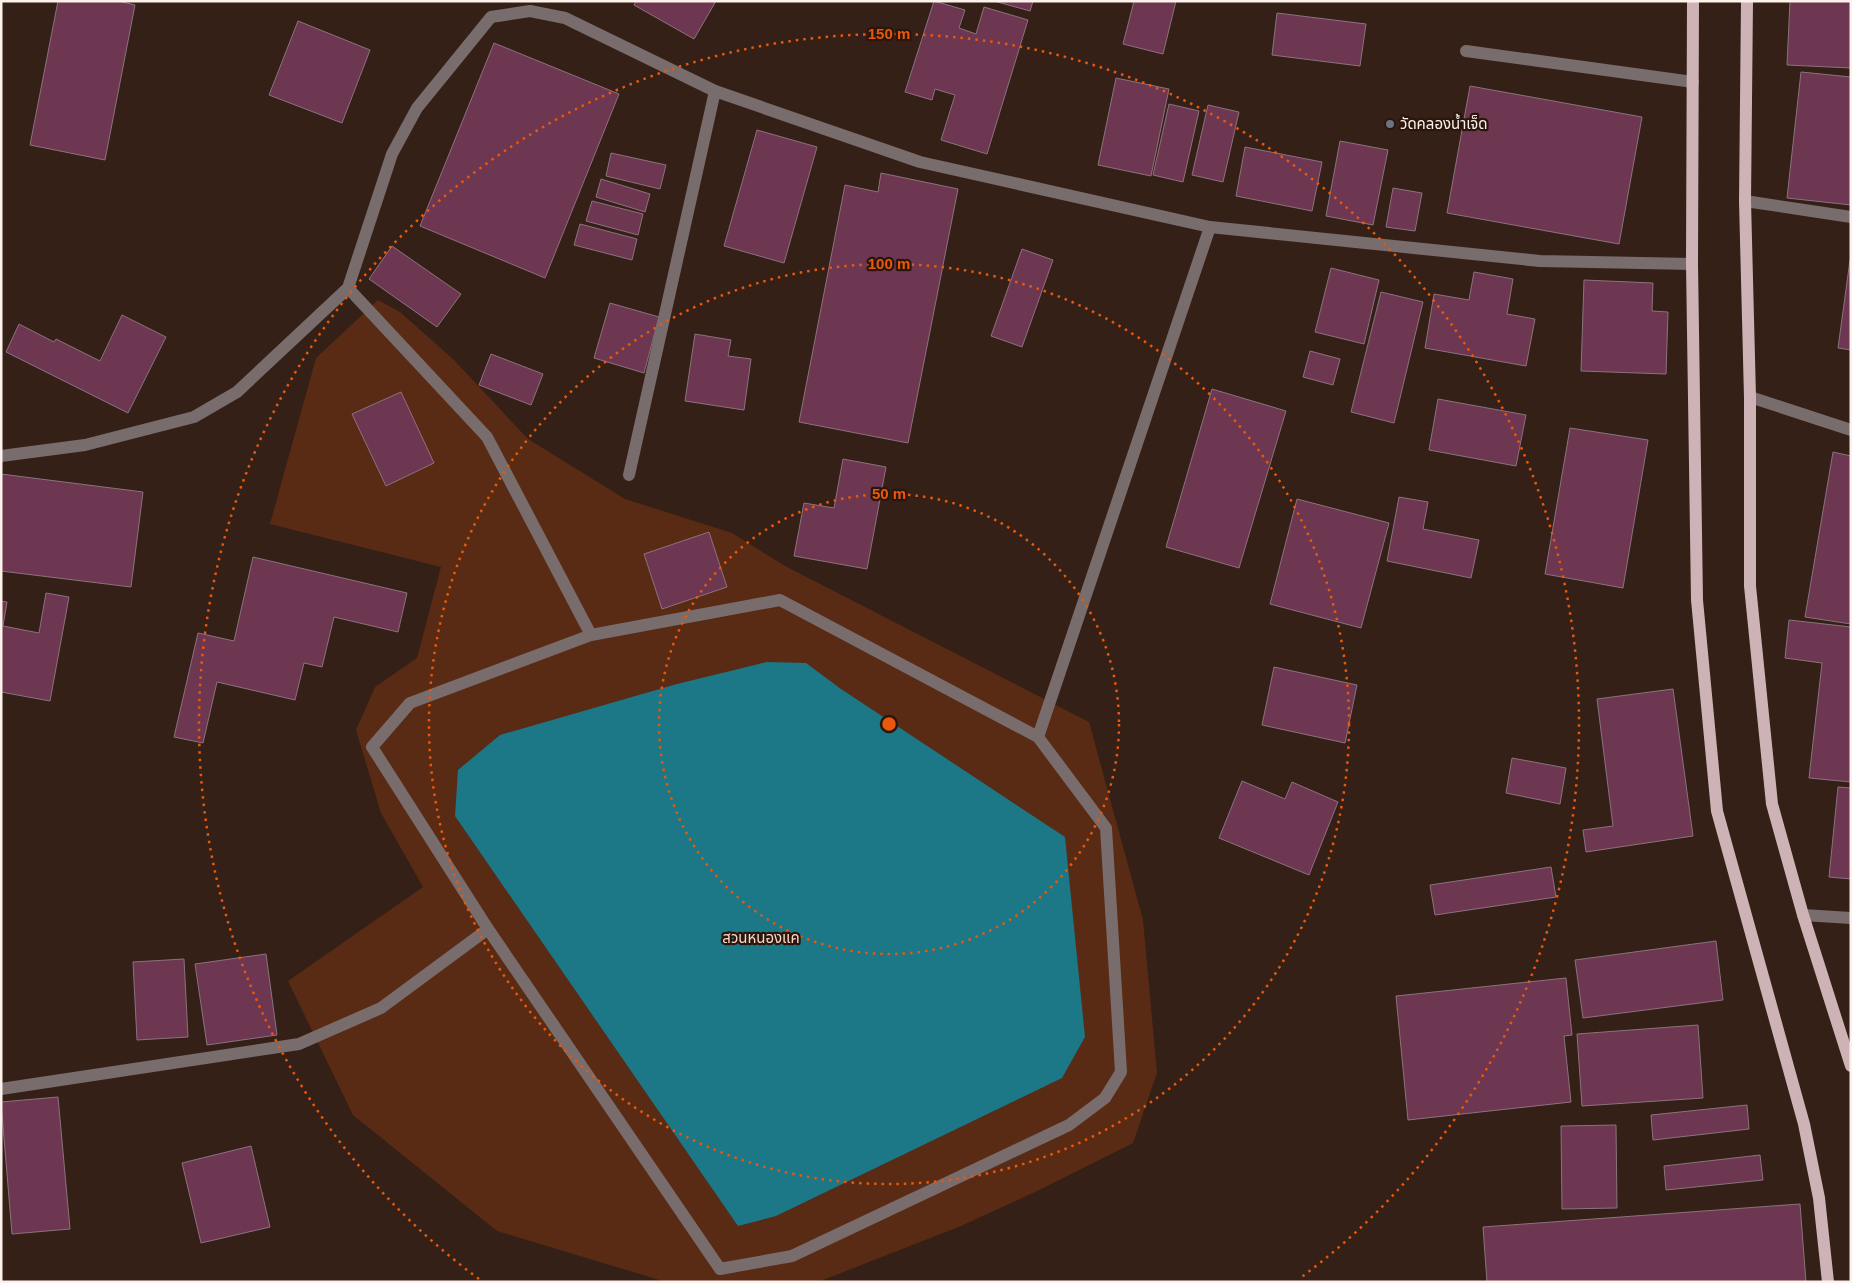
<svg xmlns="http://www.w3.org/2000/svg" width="1852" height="1283" viewBox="0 0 1852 1283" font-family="Arial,'Noto Sans Thai',sans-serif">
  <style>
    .green { fill: #592b14 }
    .water { fill: #1c7787 }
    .building { fill: #6d3752; stroke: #8c727e }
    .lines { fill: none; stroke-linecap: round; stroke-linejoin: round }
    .minor { stroke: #796c6d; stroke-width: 12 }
    .major { stroke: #ceb3b6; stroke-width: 12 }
    .ring { fill: none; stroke: #e8590c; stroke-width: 2.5; stroke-dasharray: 2.5 5 }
    .worship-dot { fill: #6b7280; stroke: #2a160d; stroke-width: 2 }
    .labels { text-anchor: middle; stroke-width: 4.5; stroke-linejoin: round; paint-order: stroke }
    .poi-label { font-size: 15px; fill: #fdf1ec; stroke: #2a160d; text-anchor: start }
    .park-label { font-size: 15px; fill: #f9d6c6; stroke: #2a160d }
    .centre { fill: #e8590c; stroke: #2a160d; stroke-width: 2.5 }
    .ring-label { font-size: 15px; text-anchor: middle; font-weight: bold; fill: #e8590c; stroke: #2a160d; stroke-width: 4.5; stroke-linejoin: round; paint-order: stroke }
  </style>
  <rect width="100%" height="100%" fill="#342016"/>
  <path class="green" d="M378 300 400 312 454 360 528 439 625 499 732 533 785 566 1089 722 1143 920 1157 1073 1133 1143 1037 1191 961 1226 818 1282H666L497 1231 353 1115 288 981 423 887 381 813 356 730 375 687 417 658 441 567 270 524 316 358Z"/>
  <path class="water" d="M767 662 806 663 841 689 1065 837 1085 1037 1062 1078 776 1216 738 1226 455 816 458 770 500 735 677 684Z"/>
  <path class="building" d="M58 1H118L135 5 105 160 30 145Z
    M636 1H716L694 39 634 5Z
    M934 1 965 10 959 28 976 34 984 7 1028 20 987 154 941 140 955 95 935 89 932 100 905 92Z
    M994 1H1033L1030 11Z
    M1134 1H1176L1163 54 1123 44Z
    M1790 1H1851V68L1787 65Z
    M1277 13 1366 24 1360 66 1272 55Z
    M298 21 370 50 342 123 269 95Z
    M494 43 619 94 545 278 420 226Z
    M1801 72 1851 77V205L1787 198Z
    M1116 78 1169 89 1151 176 1098 165Z
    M1470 86 1642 117 1619 244 1447 213Z
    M1169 104 1199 111 1183 182 1153 175Z
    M1208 105 1239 112 1223 182 1192 175Z
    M757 130 817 147 784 263 724 246Z
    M1340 141 1388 150 1373 225 1326 216Z
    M1245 147 1322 162 1312 211 1236 196Z
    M611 153 666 165 660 189 606 176Z
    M881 173 958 189 908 443 799 422 845 185 878 192Z
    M601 179 650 194 645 212 596 197Z
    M1393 188 1422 193 1415 231 1386 227Z
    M592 201 643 214 638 235 586 221Z
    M580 224 637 239 632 260 574 245Z
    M392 246 461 294 437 327 369 279Z
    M1022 249 1053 260 1022 347 991 336Z
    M1850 260H1851V350L1838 348Z
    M1331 268 1379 280 1364 344 1315 332Z
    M1474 272 1513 279 1507 314 1535 319 1526 366 1425 348 1434 294 1469 300Z
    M1584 280 1653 283 1652 311 1668 312 1666 374 1581 371Z
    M1381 292 1423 302 1394 423 1351 412Z
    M610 303 659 317 644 373 594 358Z
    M122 315 166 337 128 413 6 352 19 324 54 342 56 339 100 361Z
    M695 334 731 340 728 356 751 359 744 410 685 401Z
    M1310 351 1340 359 1333 385 1303 377Z
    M491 354 543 374 531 405 479 385Z
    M1212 389 1286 411 1239 568 1166 547Z
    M401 392 434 463 386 486 352 414Z
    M1438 399 1526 415 1516 466 1429 450Z
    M1570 428 1648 440 1623 588 1545 574Z
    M1833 452 1851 456V624L1805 617Z
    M843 459 886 467 867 569 794 556 804 503 834 508Z
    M1 474 143 492 131 587 1 571Z
    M1399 497 1428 502 1423 529 1479 540 1471 578 1387 561Z
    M1297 499 1389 523 1361 628 1270 604Z
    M709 532 727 587 662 609 644 554Z
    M253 557 407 593 398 632 334 617 322 667 304 663 295 700 217 682 203 743 174 737 198 633 234 641Z
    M46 593 69 597 50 701 1 692V601L7 602 3 626 39 633Z
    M1789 620 1851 627V782L1809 778 1822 663 1785 658Z
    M1274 667 1357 685 1345 743 1262 725Z
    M1673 689 1693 836 1586 852 1583 830 1613 826 1597 699Z
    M1512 758 1566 768 1560 804 1506 793Z
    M1242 781 1285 799 1292 782 1338 802 1309 875 1219 838Z
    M1838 787 1851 788V879L1829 877Z
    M1551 867 1556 897 1435 915 1430 885Z
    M1716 941 1723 1000 1583 1018 1575 960Z
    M266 954 277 1035 207 1045 195 964Z
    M184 959 188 1037 137 1040 133 962Z
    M1566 978 1572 1035 1564 1036 1571 1102 1408 1120 1396 996Z
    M1698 1025 1703 1098 1582 1106 1577 1034Z
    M58 1097 70 1229 12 1234 1 1102Z
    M1747 1105 1749 1129 1653 1140 1651 1115Z
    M1616 1125 1617 1208 1562 1209 1561 1126Z
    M251 1146 270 1227 201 1243 182 1163Z
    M1760 1155 1763 1180 1666 1190 1664 1166Z
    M1800 1204 1806 1282H1487L1483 1227Z"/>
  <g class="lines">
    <path class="minor" d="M1466 51 1693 82
      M1745 201 1851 217
      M348 288 487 437 591 635
      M1750 397 1851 430
      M1 456 85 445 194 417 237 392 348 288 392 154 417 108 491 17 530 11 565 18 715 91 920 162 1210 227 1540 261 1692 264
      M629 475 715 91
      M780 600 1038 737 1106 828 1121 1072 1105 1098 1069 1125 792 1256 720 1269 488 929 372 747 410 703 591 635Z
      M1038 737 1210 227
      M1803 915 1851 918
      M1 1089 299 1044 381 1008 488 929"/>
    <path class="major" d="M1693 1 1692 264 1697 600 1717 811 1804 1124 1819 1198 1828 1282
      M1747 1 1745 201 1750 397V586L1772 804 1803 915 1851 1066"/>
  </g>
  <g class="ring">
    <circle cx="889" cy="724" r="230"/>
    <circle cx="889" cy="724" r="460"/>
    <path d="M479 1279A690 690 0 1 1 1299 1279"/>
  </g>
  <circle class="worship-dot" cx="1390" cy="124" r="5"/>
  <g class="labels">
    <g class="poi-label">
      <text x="1400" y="129">วัดคลองน้ำเจ็ด</text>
    </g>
    <g class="park-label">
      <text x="761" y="943">สวนหนองแค</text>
    </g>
  </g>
  <circle cx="889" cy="724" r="8" class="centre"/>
  <g class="ring-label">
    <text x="889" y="39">150 m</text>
    <text x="889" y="269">100 m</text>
    <text x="889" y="499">50 m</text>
  </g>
  <rect width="1852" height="1283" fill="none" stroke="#fdf1ec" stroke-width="5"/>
</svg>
